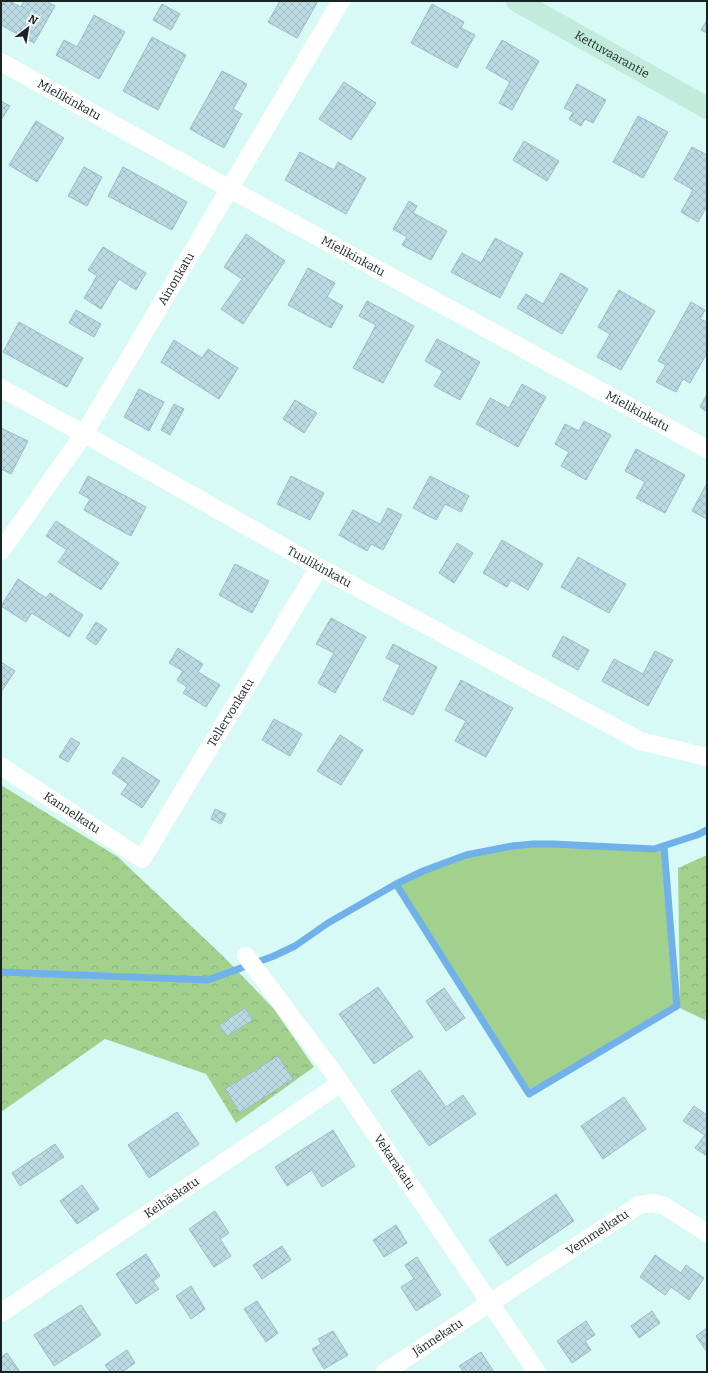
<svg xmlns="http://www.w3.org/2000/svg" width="708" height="1373" viewBox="0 0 708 1373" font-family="Bitter,serif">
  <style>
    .green { fill: #a2d18e }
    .forest { fill: url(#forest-crowns) }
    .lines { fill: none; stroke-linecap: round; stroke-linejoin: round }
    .stream { stroke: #71b1ea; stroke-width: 7 }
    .building { fill: url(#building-cross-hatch); stroke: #9cbac3 }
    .street { stroke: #fff; stroke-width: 18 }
    .secondary { stroke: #c2ebdc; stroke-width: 22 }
    .labels { text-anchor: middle; stroke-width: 3; stroke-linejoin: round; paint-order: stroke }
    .street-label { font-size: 12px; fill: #182424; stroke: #fff }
  </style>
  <defs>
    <pattern id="forest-crowns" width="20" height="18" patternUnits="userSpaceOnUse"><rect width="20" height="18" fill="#a2d18e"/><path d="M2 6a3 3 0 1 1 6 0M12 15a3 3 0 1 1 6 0" fill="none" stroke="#8bb37a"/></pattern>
    <pattern id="building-cross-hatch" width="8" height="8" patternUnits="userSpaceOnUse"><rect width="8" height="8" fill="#bcdae4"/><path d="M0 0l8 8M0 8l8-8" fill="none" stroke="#a1bbc3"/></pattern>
  </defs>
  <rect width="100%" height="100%" fill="#d8faf7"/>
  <path class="green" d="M533 844H553L654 849 664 847 677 1006 529 1094 396 884C418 874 441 862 465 855 486 849 511 846 533 844Z"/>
  <path class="forest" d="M1 785 118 857 224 957 274 1009 314 1067 236 1123 206 1074 105 1039 1 1112Z
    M707 855V1021L680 1008 678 868Z"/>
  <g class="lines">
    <path class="stream" d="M396 884 529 1094 677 1006 664 847
      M1 972 208 980 274 956 295 946 328 923 396 884 423 871 466 855 512 846 533 844H553L654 849 697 835 707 830"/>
  </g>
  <path class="building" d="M4 1H9L21 7 24 1H46L55 6 34 43 1 25V7Z
    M280 1H318L297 38 268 22Z
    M162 4 180 14 171 30 153 20Z
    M432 4 464 22 461 28 475 35 457 68 411 43Z
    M94 15 125 32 99 79 56 55 64 40 77 47Z
    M707 20V33L701 30Z
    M152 37 186 55 158 110 123 91Z
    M502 40 539 61 512 110 499 103 510 82 486 68Z
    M222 71 247 84 233 109 242 114 224 148 190 129Z
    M344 82 376 103 351 140 319 119Z
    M577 84 606 100 593 123 585 119 581 126 569 119 573 112 564 108Z
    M1 101 10 106 1 120Z
    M638 116 668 132 643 178 613 162Z
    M36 121 64 138 37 182 9 165Z
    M524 141 559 161 547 181 513 160Z
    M692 147 707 155V206L698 222 681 212 693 190 674 179Z
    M300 152 334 170 338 162 366 178 346 214 285 180Z
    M84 167 102 177 87 206 68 196Z
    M123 167 187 202 172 230 108 196Z
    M409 201 417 206 413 213 447 231 431 260 402 245 407 237 393 229Z
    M246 234 285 261 243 324 221 309 242 279 224 267Z
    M495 238 523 253 500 298 451 272 462 253 481 263Z
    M103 247 146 273 136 290 119 279 101 309 84 298 97 276 88 270Z
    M308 268 335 283 327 297 343 306 331 328 288 305Z
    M561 273 588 289 562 334 517 308 526 294 543 304Z
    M619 290 655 311 621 370 597 357 610 334 598 327Z
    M367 301 414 326 383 383 353 368 376 325 359 316Z
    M691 302 705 310 700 319 707 322V353L690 383 683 379 676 392 656 382 666 365 658 361Z
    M76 310 101 324 94 337 69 323Z
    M19 322 83 358 67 387 3 352Z
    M437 339 480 362 460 400 434 386 443 371 425 361Z
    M174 340 202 358 208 349 238 368 219 399 161 362Z
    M522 384 546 397 518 447 476 424 490 398 509 408Z
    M139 389 164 402 149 431 124 417Z
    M707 394V412L700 407Z
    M295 400 317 413 304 433 283 419Z
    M174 404 184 409 170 435 161 430Z
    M584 421 611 435 586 480 561 466 569 452 555 444 565 424 579 431Z
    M1 428 28 441 11 474 1 469Z
    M636 449 685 475 665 513 636 498 645 482 625 471Z
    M88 476 146 507 131 536 84 510 90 499 79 493Z
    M291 476 324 493 310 520 277 504Z
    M430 476 469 496 461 512 445 504 436 520 413 508Z
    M706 485H707V519L692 511Z
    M388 508 402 515 383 550 371 544 367 551 339 535 353 510 380 524Z
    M56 521 119 563 101 590 58 562 67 550 46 536Z
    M502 540 543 564 528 590 511 580 507 587 483 573Z
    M457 543 473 553 454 583 439 573Z
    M578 557 626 584 609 613 561 587Z
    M235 564 269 581 252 613 219 595Z
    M18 579 46 598 50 593 83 615 69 637 32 613 26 622 1 606Z
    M331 618 366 637 335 693 318 683 334 653 316 644Z
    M96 622 107 629 96 645 86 638Z
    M563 636 589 650 578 670 552 656Z
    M393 644 437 667 413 715 383 700 400 665 386 658Z
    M178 648 203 664 198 672 220 685 206 707 183 693 187 687 177 680 183 671 169 663Z
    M655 651 673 660 648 706 602 681 614 659 643 674Z
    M1 662 15 671 1 692Z
    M461 680 513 708 486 757 455 741 466 721 445 710Z
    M274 719 302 734 290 756 262 740Z
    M340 735 363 750 341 785 317 771Z
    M71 738 80 743 68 762 59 757Z
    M123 757 160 781 142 808 121 794 128 784 112 773Z
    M215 809 226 814 221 824 211 819Z
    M378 987 413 1037 374 1064 339 1014Z
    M444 988 465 1018 446 1031 426 1001Z
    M245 1008 253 1020 227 1036 219 1025Z
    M278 1056 293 1079 240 1113 225 1089Z
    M420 1070 446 1107 463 1095 476 1114 429 1146 391 1091Z
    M624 1097 646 1129 603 1159 581 1126Z
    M694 1106 707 1115V1156L695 1148 705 1135 683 1121Z
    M177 1112 199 1144 149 1178 128 1145Z
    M333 1130 355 1166 322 1187 312 1170 287 1186 275 1167Z
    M55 1144 64 1157 20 1186 12 1173Z
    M82 1185 99 1209 77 1224 60 1201Z
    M556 1194 574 1221 507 1266 489 1240Z
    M215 1211 229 1233 220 1239 231 1256 214 1267 189 1229Z
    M396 1225 407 1243 384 1257 373 1240Z
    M282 1246 291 1260 262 1279 253 1265Z
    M146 1254 160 1276 153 1281 159 1289 136 1304 116 1274Z
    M655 1255 681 1273 686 1265 704 1278 689 1300 671 1287 665 1295 640 1277Z
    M417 1257 441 1295 416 1311 401 1287 414 1279 405 1265Z
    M191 1286 205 1309 191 1319 176 1296Z
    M257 1301 278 1333 266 1342 244 1309Z
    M81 1305 101 1335 54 1366 34 1335Z
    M652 1311 660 1323 639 1338 631 1326Z
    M586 1321 595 1335 585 1341 591 1350 572 1363 557 1341Z
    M707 1328V1352L696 1336Z
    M333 1331 348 1355 324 1369 312 1349 321 1344 318 1339Z
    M127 1350 135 1363 122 1372H110L105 1365Z
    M481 1352 494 1372H464L459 1366Z
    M7 1353 20 1372H1V1357Z"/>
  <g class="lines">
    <g class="street">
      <path id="s1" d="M1 62 230 189 707 449"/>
      <path id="s2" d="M1 388 84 434 319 567 640 741 707 757"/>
      <path id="s3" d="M1 551 84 434 341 1"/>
      <path id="s4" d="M1 766 142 859 319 567"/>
      <path id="s5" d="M246 956 341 1083 537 1372"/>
      <path id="s6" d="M1 1313 341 1083"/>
      <path id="s7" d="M385 1372 639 1205 652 1203 663 1205 707 1233"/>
    </g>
    <path class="secondary" id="s8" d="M517 1 707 108"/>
  </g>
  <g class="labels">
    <g class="street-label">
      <text dy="4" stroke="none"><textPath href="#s8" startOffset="109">Kettuvaarantie</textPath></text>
      <text dy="4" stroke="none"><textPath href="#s1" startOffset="78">Mielikinkatu</textPath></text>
      <text dy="4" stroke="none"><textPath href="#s1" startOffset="402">Mielikinkatu</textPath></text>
      <text dy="4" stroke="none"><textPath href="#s3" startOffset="324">Ainonkatu</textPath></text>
      <text dy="4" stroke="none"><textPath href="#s1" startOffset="726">Mielikinkatu</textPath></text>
      <text dy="4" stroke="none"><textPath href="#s2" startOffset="365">Tuulikinkatu</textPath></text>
      <text dy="4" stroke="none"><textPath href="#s4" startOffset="340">Tellervonkatu</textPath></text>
      <text dy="4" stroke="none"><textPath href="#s4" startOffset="85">Kannelkatu</textPath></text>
      <text dy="4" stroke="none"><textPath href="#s5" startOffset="254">Vekarakatu</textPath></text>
      <text dy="4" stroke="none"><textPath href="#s6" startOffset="206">Keihäskatu</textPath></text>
      <text dy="4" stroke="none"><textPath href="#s7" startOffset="254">Vemmelkatu</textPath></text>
      <text dy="4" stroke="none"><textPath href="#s7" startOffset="63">Jännekatu</textPath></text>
    </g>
  </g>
  <rect width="708" height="1373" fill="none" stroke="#182424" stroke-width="4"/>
  <g transform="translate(28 28) rotate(31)" stroke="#ffffff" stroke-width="3" paint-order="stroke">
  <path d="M0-3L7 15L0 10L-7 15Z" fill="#182424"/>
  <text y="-6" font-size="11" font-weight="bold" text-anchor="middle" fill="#182424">N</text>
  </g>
</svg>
